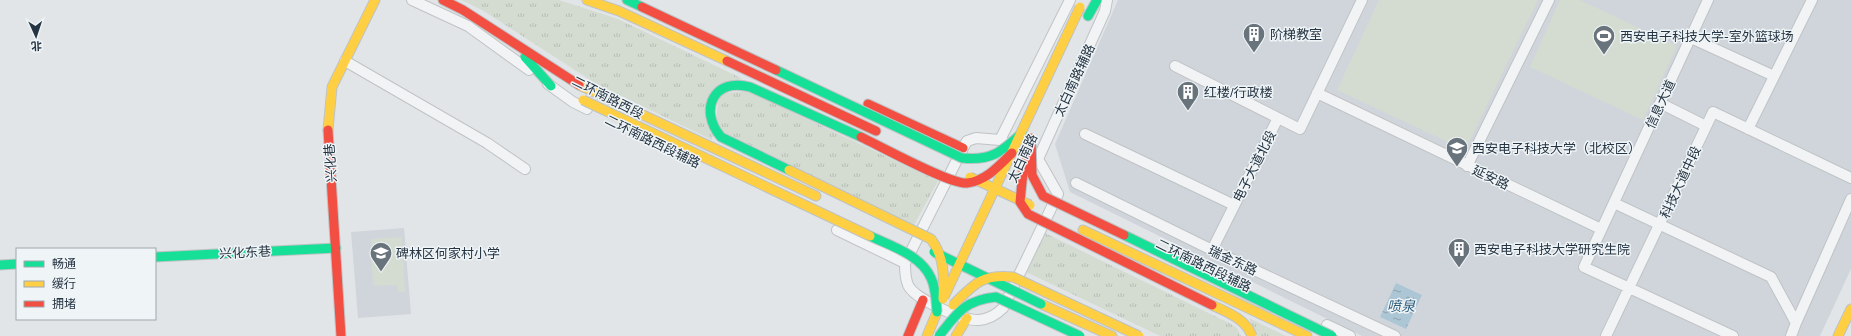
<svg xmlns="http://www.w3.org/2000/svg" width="1851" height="336" viewBox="0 0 1851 336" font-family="'Sofia Sans Condensed','Noto Sans SC',sans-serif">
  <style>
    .built { fill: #cfd5db }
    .grass { fill: url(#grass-tufts) }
    .park { fill: #d4dcd1 }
    .water { fill: url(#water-ripples) }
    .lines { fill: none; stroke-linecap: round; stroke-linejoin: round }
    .street-casing { stroke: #c0c3c5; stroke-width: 12 }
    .fast-casing { stroke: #c0c3c5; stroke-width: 11 }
    .slow-casing { stroke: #c0c3c5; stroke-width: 11 }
    .jam-casing { stroke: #c0c3c5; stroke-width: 11 }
    .street { stroke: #f1f3f4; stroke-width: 10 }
    .fast { stroke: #16e098; stroke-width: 9 }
    .slow { stroke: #ffcf43; stroke-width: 9 }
    .jam { stroke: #f24e42; stroke-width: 9 }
    .fast-bridge-casing { stroke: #bdc2c5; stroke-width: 11; stroke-linecap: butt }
    .slow-bridge-casing { stroke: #bdc2c5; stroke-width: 11; stroke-linecap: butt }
    .jam-bridge-casing { stroke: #bdc2c5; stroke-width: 11; stroke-linecap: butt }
    .fast-bridge { stroke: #16e098; stroke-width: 9 }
    .slow-bridge { stroke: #ffcf43; stroke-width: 9 }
    .jam-bridge { stroke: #f24e42; stroke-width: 9 }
    .labels { text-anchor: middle; stroke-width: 3; stroke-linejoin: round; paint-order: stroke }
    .poi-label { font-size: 13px; fill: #263543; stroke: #eff4f7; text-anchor: start }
    .street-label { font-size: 13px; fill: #263543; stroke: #eff4f7 }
    .water-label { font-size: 14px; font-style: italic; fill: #2c5b7b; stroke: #eff4f7 }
  </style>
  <defs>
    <pattern id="grass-tufts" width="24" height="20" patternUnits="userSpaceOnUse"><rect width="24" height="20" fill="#d4dcd1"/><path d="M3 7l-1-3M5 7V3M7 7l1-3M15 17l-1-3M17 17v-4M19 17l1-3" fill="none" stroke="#b6bdb5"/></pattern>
    <pattern id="water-ripples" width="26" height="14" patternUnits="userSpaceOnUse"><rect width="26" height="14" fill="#adc6d5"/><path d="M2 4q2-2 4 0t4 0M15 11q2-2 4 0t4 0" fill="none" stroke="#8da2ae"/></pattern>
  </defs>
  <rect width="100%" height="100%" fill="#e2e5e7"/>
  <path class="built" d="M1118 0H1851V269L1820 336H1362L1070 192 1055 144Z
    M404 228 411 314 358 318 351 232Z"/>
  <path class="grass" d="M461 0H559L618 19 743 79 719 84 712 140 595 83 482 10Z
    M748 91 938 181 914 225 723 132 716 123 718 99 725 93Z
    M1045 233 1231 324 1237 328 1241 336H1160L1026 272Z
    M1249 318 1286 336H1257Z"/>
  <path class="park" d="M1379 0H1538L1465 150 1337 90Z
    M1560 0H1580L1677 46 1643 120 1530 67Z
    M402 237 405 292H398L397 285 373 286 371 239Z"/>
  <path class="water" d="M1396 283 1422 295 1406 329 1380 317Z"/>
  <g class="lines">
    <g class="street-casing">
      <path id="street" d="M412 0 468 26 529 70
        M1708 0 1584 267 1733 336
        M1691 38 1774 76
        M345 61 487 143 525 169
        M1175 66 1278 118
        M548 84 573 102 587 109
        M1317 93 1601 229
        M1660 103 1706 126
        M1748 129 1812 0
        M1085 134 1234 205
        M976 138 1000 140 1038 159 1058 194 1003 308C996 315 989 319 979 320 963 321 914 299 908 285 905 278 905 270 905 263L963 148 967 141Z
        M1000 140 1070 0
        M1038 159 1105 11 1107 0
        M1467 166 1549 0
        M1076 183 1212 250 1395 336
        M1614 203 1771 277 1796 323 1791 336
        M837 230 905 263
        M1212 250 1278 118 1300 129 1362 0
        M1796 323 1851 199
        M1327 325 1350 336
        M1606 336 1713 112 1851 178"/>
    </g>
    <g class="fast-casing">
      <path id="fast" d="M627 0 642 7
        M1088 16 1097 0
        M525 57 551 86
        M155 257 336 248
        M0 265 17 264"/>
    </g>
    <g class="slow-casing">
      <path id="slow" d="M587 0 619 11 727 61
        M579 85 816 196
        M328 130 332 87 375 0
        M1083 230 1307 336
        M1041 304 1112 336
        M927 336 937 312
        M956 336 967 318
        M1838 336 1851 309"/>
    </g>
    <g class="jam-casing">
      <path id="jam" d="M443 0 463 10 579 85
        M727 61 876 131
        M868 104 963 148
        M328 130 341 336
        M908 336 923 300"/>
    </g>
    <use href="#street" class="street"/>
    <use href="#fast" class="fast"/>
    <use href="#slow" class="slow"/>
    <use href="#jam" class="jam"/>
    <g class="fast-bridge-casing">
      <path id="fast-bridge" d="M776 70 962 158C992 161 1001 152 1022 133
        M789 170 721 137C698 110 714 77 750 87L861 137
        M1124 235 1332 336
        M870 236C891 246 921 255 931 278 936 288 936 301 937 312
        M934 252 1041 304
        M939 336C957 313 965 300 996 297L1080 336"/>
    </g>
    <g class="slow-bridge-casing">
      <path id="slow-bridge" d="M583 100 870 236
        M789 170 931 239C945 258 944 276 943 299
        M970 177 1030 205
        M944 297 1080 7
        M953 305C974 284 981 274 1013 277L1139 336
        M1212 305C1227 312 1246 319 1252 336"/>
    </g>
    <g class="jam-bridge-casing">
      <path id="jam-bridge" d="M642 7 776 70
        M861 137C880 146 951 185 967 183 986 181 1000 165 1012 153
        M1031 138 1032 175 1043 196 1124 235
        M1024 162 1020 202 1028 214 1212 305"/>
    </g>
    <use href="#fast-bridge" class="fast-bridge"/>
    <use href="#slow-bridge" class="slow-bridge"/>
    <use href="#jam-bridge" class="jam-bridge"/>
  </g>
  <defs>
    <g id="building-pin" transform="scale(1.15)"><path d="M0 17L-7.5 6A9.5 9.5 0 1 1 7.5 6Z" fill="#68737c" stroke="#eff4f7"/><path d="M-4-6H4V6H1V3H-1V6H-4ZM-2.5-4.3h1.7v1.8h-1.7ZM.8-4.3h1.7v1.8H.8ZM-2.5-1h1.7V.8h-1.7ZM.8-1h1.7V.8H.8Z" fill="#fff"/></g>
    <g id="stadium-pin" transform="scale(1.15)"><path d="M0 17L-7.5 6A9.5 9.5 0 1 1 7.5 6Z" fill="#68737c" stroke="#eff4f7"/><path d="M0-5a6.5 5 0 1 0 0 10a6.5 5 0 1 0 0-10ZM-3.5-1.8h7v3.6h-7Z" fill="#fff"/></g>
    <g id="university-pin" transform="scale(1.15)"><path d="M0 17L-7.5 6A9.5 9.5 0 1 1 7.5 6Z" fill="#68737c" stroke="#eff4f7"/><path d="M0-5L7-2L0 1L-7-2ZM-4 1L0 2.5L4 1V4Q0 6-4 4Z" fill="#fff"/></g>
    <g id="school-pin" transform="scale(1.15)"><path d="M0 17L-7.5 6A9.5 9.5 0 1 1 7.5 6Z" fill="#68737c" stroke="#eff4f7"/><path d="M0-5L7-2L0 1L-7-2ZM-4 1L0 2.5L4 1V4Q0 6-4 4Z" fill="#fff"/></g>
  </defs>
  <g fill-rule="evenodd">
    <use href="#building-pin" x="1254" y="34"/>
    <use href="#stadium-pin" x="1604" y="36"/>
    <use href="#building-pin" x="1188" y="92"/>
    <use href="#university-pin" x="1457" y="148"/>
    <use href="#building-pin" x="1459" y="249"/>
    <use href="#school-pin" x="381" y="253"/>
  </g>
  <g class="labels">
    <g class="poi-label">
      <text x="1270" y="39">阶梯教室</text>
      <text x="1620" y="41">西安电子科技大学-室外篮球场</text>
      <text x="1204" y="97">红楼/行政楼</text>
      <text x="1472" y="153">西安电子科技大学（北校区）</text>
      <text x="1474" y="254">西安电子科技大学研究生院</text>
      <text x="396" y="258">碑林区何家村小学</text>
    </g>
    <g class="street-label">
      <text transform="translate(1074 80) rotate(-65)" y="5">太白南路辅路</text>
      <text transform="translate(608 97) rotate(27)" y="5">二环南路西段</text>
      <text transform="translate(1660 104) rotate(-65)" y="5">信息大道</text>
      <text transform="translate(653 141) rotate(26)" y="5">二环南路西段辅路</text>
      <text transform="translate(1022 158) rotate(-65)" y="5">太白南路</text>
      <text transform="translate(330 163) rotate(-94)" y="5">兴化巷</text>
      <text transform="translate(1254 166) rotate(-63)" y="5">电子大道北段</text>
      <text transform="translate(1491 177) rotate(25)" y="5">延安路</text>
      <text transform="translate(1680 182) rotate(-65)" y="5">科技大道中段</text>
      <text transform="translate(245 252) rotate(-3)" y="5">兴化东巷</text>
      <text transform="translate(1233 260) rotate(25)" y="5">瑞金东路</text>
      <text transform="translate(1204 265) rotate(26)" y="5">二环南路西段辅路</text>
    </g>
    <g class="water-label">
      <text x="1401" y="311">喷泉</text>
    </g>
  </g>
  <rect x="16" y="248" width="140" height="72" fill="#eff4f7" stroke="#9fa8af"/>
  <rect x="24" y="261" width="20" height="6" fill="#16e098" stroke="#9fa8af"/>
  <text x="52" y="268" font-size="12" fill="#263543">畅通</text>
  <rect x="24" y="281" width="20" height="6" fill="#ffcf43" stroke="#9fa8af"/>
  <text x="52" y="288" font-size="12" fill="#263543">缓行</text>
  <rect x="24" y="301" width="20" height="6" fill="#f24e42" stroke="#9fa8af"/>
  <text x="52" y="308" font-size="12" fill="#263543">拥堵</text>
  <g transform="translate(36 36) rotate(177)" stroke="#eff4f7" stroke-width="3" paint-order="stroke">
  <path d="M0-3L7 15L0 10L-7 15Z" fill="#263543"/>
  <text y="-6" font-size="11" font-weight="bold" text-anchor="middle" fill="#263543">北</text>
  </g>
</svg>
